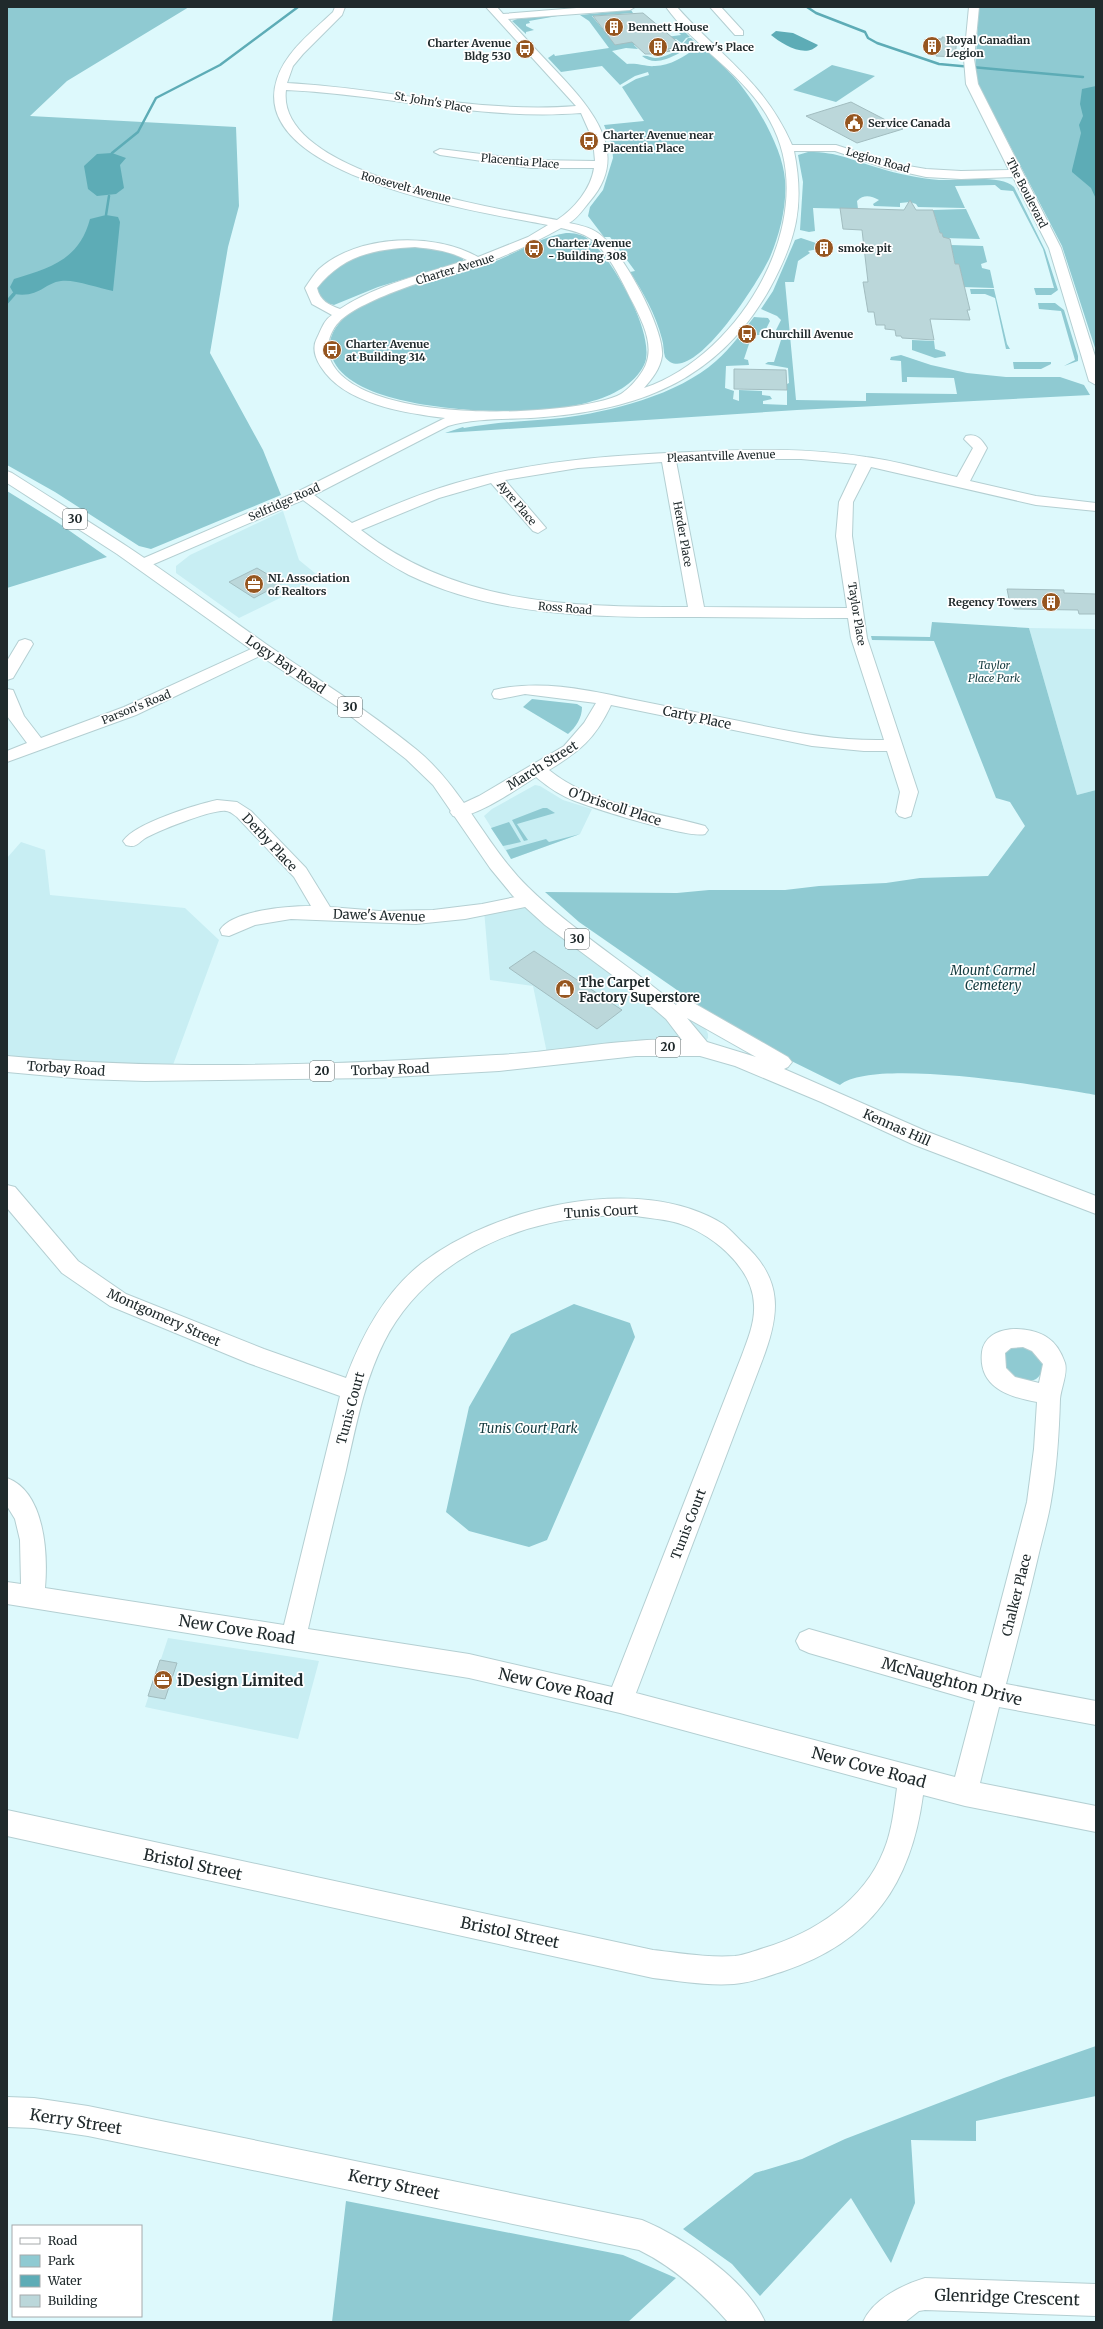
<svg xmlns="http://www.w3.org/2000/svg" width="1103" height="2329" viewBox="0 0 1103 2329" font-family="Merriweather,serif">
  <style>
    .built { fill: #c8eef3 }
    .green { fill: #8fcad2 }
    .water { fill: #5dacb6 }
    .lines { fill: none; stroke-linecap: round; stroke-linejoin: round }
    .stream-far1 { stroke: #5dacb6; stroke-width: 2.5 }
    .stream { stroke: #5dacb6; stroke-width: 3.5 }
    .building { fill: #bbd7da; stroke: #a2bdc0 }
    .minor-casing { stroke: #b4cfd2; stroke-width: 2 }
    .major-casing { stroke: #b4cfd2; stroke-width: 2 }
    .minor { fill: #fff; fill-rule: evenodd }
    .major { fill: #fff; fill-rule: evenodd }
    .labels { text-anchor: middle; stroke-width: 3.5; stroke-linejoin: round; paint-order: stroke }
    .far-poi-label { font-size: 11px; font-weight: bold; fill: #202a2c; stroke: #fff; text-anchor: start }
    .far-street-label { font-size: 11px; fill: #202a2c; stroke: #fff }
    .far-park-label { font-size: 11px; font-style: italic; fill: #143b3f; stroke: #fff }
    .shield { fill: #fff; stroke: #636a6b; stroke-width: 1 }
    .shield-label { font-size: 12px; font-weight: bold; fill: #202a2c }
    .street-label { font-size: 13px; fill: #202a2c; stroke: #fff }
    .park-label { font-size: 13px; font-style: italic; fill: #143b3f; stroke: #fff }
    .poi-label { font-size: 13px; font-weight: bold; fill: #202a2c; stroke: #fff; text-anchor: start }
    .near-street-label { font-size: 16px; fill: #202a2c; stroke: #fff }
    .near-poi-label { font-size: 16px; font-weight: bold; fill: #202a2c; stroke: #fff; text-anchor: start }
  </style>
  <rect width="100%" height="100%" fill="#ddf9fc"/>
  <path class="built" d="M283 511 299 560 321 578 239 618 176 573V566L190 555Z
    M1029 628 1096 629V790L1077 795Z
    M535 785 540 786 563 800 592 809 580 834 511 859 484 816 492 809Z
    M21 842 45 850 50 895 185 908 219 940 170 1073 7 1064V858Z
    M530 900 638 984 659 990 685 1007 705 1027 708 1034V1038L700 1048 548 1058 533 986 490 980 484 910Z
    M168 1638 319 1661 298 1739 145 1707Z"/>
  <path class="green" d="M7 7H189L67 81 30 116 236 127 239 206 228 247 210 353 263 450 281 495 151 549 139 546 55 492 7 465Z
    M979 7H1096V351L1062 246 979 86 975 70Z
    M631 10 633 13 592 16 615 44 681 35 679 33 685 32 690 37 686 38 682 43 676 39 634 45 638 49 626 48 612 51 627 64C639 63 646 67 655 66 670 66 685 56 696 48 705 45 726 69 733 76 754 99 783 148 785 180 787 205 780 234 770 257 762 276 690 393 665 357 663 351 664 345 662 339 656 315 643 292 630 272L635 271 610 237H604L588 216 590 207 603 190 613 158 612 145 604 125 644 121 622 87 636 79 649 75 648 72 635 76 620 85 602 66 561 72 548 58 554 54 555 56 609 48 589 21 580 15Z
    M563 15 529 21 530 23 526 24V26L534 30 526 32V34L512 21 517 19Z
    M688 38H691L696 43C682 51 658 70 642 56 648 55 650 58 655 58 665 58 675 51 684 47L683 44Z
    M832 65 875 76 836 102 793 90Z
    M808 152C840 152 850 160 879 168 898 174 919 178 939 180 957 181 1001 174 1014 187L1045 250 1058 290 1051 295H1036L1034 288H1054L1043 249 1013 191 1001 190 995 185 955 186 965 208 918 207 916 204 910 202 900 203V207L874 206 873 204 879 200C871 196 864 194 857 201L858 209 813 208 815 231 809 232 800 230 803 182 798 155Z
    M966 209 980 239 943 238 942 233H940L933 210Z
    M566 233C574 233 582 234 588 239 611 256 658 337 644 365 620 414 518 413 471 410 433 407 336 398 330 349 328 335 339 321 350 313 387 286 445 278 488 264 514 255 539 237 566 233Z
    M801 238 828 247 808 251 810 253 798 261 794 282H785L796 400 866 401V393L957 394 954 378 907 377V382H902L901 361 890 360 891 357 901 355 931 365 967 373 1006 377H1060L1084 385 1090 395 797 410 445 433 463 427 464 428C496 422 528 421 561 418 610 412 678 395 716 361 731 348 742 332 754 317L768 318 770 321 763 335H752L744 359 748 360 749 365 726 366 725 388 734 391 733 399 739 401V390L762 391V395L770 396 772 399 763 401V404L787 405V384L789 383 788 368 765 364 768 362H774L781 340 772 338 781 320 777 316 761 309 773 291 795 240Z
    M951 245 983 246 987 262 981 264 982 268 990 270 994 288 962 287 963 282 959 264H955Z
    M427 246 463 257V261L378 287 334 305 323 302 316 291 318 282 343 262 380 249Z
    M970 289H994L1007 344 1010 349H1006L995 298 985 294H971Z
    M1038 303H1055L1064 310 1078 356V361L1064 366 1075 360 1061 311 1039 309Z
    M912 340 934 341 935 349 945 352 946 356 935 358 912 350Z
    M1013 362H1051V364L1041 369H1014Z
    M7 491 57 522 107 557 7 588Z
    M932 622 1029 628 1077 795 1096 790V1095C1050 1087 873 1057 840 1085L749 1040 579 922 545 892 677 893 709 890H785L819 886 886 883 920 878 988 876 1025 826 1010 802 996 798 934 641 872 640 871 636 930 637Z
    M532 699 577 704 582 707C582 718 576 727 568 734L523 707Z
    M543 808H547L555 813 517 824 528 840 524 841 512 820Z
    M509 822 521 842 503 846 491 828Z
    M580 834 511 859 506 850 546 839 549 842Z
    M574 1304 630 1323 635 1337 547 1540 529 1547 469 1531 446 1512 469 1407 511 1334Z
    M1017 1345 1032 1348 1045 1364C1038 1387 1028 1381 1009 1377L1001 1354 1005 1349Z
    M1096 2046V2096L976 2121V2141L911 2140 915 2203 891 2263 851 2198 760 2296 732 2264 683 2229 755 2173 802 2159 845 2139 1004 2078Z
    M346 2201 623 2255 676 2278 628 2322H332Z"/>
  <path class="water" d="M776 31 793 33 818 45C806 59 782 44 771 35Z
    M1096 86V199L1091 188 1072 172V170L1081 133 1079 125 1083 116 1080 104 1082 89Z
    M112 153 126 158 120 165 124 188 116 194 97 196 88 189 84 166 97 154Z
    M106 215 118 217 120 222 113 291C98 288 74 279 61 281 44 283 40 298 14 294L10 287 14 279C50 268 79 260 90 219Z"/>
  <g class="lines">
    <path class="stream-far1" d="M807 7 816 13 865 32 868 38 877 43 939 64 1083 77
      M112 153 138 132 156 98 220 65 298 7
      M106 215 109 196"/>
    <path class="stream" d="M7 302 14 294"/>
  </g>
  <path class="building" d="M643 13 680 44H676L679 47 667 49 671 51 652 54H645L632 42 615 45 593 16Z
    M942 37 957 38 955 57 936 56 937 52 926 51 928 38 942 39Z
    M851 102 903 129 857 143 806 116Z
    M910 200 916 210H933L940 233H942L943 237 950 239 955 264H959L970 310H967L970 320 930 319 934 340 902 338 901 336H896L895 330 885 329V325H876L874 312H868L863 282H868L862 230 843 229 840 208 904 210Z
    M734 369 786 370 787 390 734 389Z
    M257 568 282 583 254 598 229 582Z
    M1007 589 1064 590V593L1096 594V614H1079L1078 610 1014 609 1013 604H1010Z
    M534 951 622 1010 597 1029 509 968Z
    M160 1660 177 1663 165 1699 148 1696Z"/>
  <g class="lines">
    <g class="minor-casing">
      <path id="minor" d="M335 7H345L342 15 303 54 293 66 287 83C384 88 479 114 576 106L486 7H497L503 14 589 7H635L630 10 508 19C524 37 541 55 558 73 592 109 631 154 590 201 584 208 578 218 569 223 579 225 590 227 598 233 621 248 665 329 662 356 660 369 652 379 644 388 741 355 823 217 770 121 745 74 696 49 666 7H677C720 56 764 81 792 145H836L891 163 926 169 961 171 1009 170 966 84 964 59 969 7H979L974 59 978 84 1061 248 1096 359V385L1089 381 1049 248 1013 177 961 179 926 177 885 168 835 151H794C805 206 796 240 770 288 720 378 643 409 544 417 512 420 479 417 448 426L314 495 352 523C386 508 421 493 456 483 533 461 611 455 690 452 749 449 808 448 866 457 897 461 927 470 957 477L973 448 964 439 966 436C977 433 982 440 987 448L970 481 1036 496 1096 503V511L1036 505 871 467 853 502 852 536 867 638 918 792 911 816 905 818 899 816 896 812 900 792 887 751H864L812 746 611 705C595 739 580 751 549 770 590 804 655 812 705 826L708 830 705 834C689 839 596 809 575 801 561 796 548 787 536 777 518 788 472 821 453 816L450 812 453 808 479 796 564 746 584 723 596 703 525 694 500 699 494 698 492 694 494 690C541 679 588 690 635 700 675 708 715 716 754 724 797 733 840 741 884 740L851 638 848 618C798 618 747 617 697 617 601 617 498 618 409 575 370 555 338 525 303 500L147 567H137L134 564 137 561 299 491 445 418C405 413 344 404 321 367 315 358 312 347 317 338 321 330 324 320 332 315L312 304 305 288C309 282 314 274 319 269 358 234 435 232 478 257L528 237 548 225C486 213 245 177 277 79 286 51 313 31 333 12ZM286 90C385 94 480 121 581 113L593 140 595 161 531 160 440 149 434 152 440 155 531 168H594C591 189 574 209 557 220 497 208 275 175 286 90ZM561 228C570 230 583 233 591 239 610 254 622 282 633 303 642 321 654 344 646 364 642 375 627 392 617 396 563 418 356 425 330 359 325 347 330 331 339 322 360 299 449 272 480 265 486 264 493 260 499 258 520 249 540 240 561 228ZM415 247C433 249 450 251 467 260 424 274 378 284 340 309 329 305 320 301 317 288 343 255 375 249 415 247ZM738 459H801L857 464 839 502 836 536 847 608 704 607 676 461ZM662 462 688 607C571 607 458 605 361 530L439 498 491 483 533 531 538 533 546 528 505 480 578 468Z
        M710 7H721L743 31V35H735Z
        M25 639 31 641 33 644 13 678 7 680V661L19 641Z
        M262 644 268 646 270 649 268 652 136 715 7 762V751L27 743 7 716V689L13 690 24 716 41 738 124 707Z
        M217 800 237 802 251 811 306 868 330 907 379 911 433 910 482 904 530 894 537 896 539 900 537 904 530 906 465 919 416 924 291 919 255 925 229 936 222 935 220 930C232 910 289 906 311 906L294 877 237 817C234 815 230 811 226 811 213 809 157 831 144 839 137 844 136 848 126 845L123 841C135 823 195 805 217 800Z
        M7 1185 15 1187 78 1261 126 1294 264 1349 346 1378C362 1335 385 1292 422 1263 495 1207 639 1172 723 1224 730 1229 737 1237 743 1243 784 1280 780 1314 762 1361L636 1693 955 1777 975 1701 809 1653 800 1649 796 1641 800 1633 809 1629 981 1678 1027 1502 1034 1449 1037 1402C1008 1397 978 1387 982 1352 986 1323 1031 1325 1048 1338 1056 1343 1062 1354 1065 1363 1068 1373 1061 1388 1060 1399 1059 1433 1057 1467 1051 1501 1048 1520 1042 1539 1038 1557 1028 1600 1017 1642 1006 1684L1096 1701V1725L999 1707 980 1783 1096 1806V1832L965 1806 923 1795C911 1884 871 1942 784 1971 768 1976 751 1983 734 1984 707 1986 680 1981 653 1978L7 1836V1810L653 1950C680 1953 708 1958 735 1956 745 1955 754 1951 764 1948 814 1933 864 1901 884 1850 892 1831 894 1809 897 1788L620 1713 469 1678 7 1604V1582L21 1584 20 1540 15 1519 7 1506V1478C45 1492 48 1554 45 1588L284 1625 340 1396 248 1363 110 1306 62 1273 7 1208ZM635 1216C648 1218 662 1219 674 1222 709 1231 753 1266 754 1305 755 1322 748 1339 742 1355L612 1687 469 1654 308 1629C320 1576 333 1523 346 1470 356 1426 364 1382 384 1342 422 1266 507 1224 590 1217 605 1215 620 1216 635 1216ZM1023 1347 1032 1351 1043 1364 1039 1383 1015 1377 1006 1368 1005 1353 1011 1348Z
        M7 2097 34 2098 88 2106 642 2220C683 2237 747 2280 765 2322H728C702 2293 674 2267 639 2250L88 2136 34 2128 7 2127Z
        M925 2278 1096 2284V2316L925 2310 919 2311 905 2322H863C873 2299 902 2285 925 2278Z"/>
    </g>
    <g class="major-casing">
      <path id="major" d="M7 471 12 473C51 498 90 522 128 547 175 578 220 612 266 644 317 679 369 711 417 750 463 788 486 846 528 887 573 931 628 964 676 1005L678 1002 685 1000 692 1002 788 1057 792 1062 788 1067 784 1069 928 1132 1096 1196V1214L912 1144 821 1102 735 1066 700 1056H636L499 1071 375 1078 145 1081 84 1079 7 1072V1056C169 1071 334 1065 496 1055 543 1053 589 1044 635 1041 651 1039 667 1040 682 1040L666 1019 631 989 545 925 513 896 490 868 433 785 406 759 344 711 256 653 117 554 7 483ZM687 1018 756 1057 707 1042Z"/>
    </g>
    <use href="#minor" class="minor"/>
    <use href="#major" class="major"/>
  </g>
  <defs>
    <g id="building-disc" transform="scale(1)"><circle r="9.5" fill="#965620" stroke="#fff"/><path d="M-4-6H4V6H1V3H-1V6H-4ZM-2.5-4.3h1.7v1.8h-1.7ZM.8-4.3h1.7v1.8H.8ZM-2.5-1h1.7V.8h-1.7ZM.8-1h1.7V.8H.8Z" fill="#fff"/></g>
    <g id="bus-disc" transform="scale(1)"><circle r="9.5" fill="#965620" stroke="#fff"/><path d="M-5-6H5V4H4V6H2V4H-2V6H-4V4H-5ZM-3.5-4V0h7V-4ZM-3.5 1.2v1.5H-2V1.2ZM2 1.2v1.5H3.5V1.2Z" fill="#fff"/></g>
    <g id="civic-disc" transform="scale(1)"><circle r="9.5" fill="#965620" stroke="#fff"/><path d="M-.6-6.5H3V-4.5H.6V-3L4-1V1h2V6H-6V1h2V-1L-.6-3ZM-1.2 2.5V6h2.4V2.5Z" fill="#fff"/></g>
    <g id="office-disc" transform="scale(1)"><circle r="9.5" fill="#965620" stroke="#fff"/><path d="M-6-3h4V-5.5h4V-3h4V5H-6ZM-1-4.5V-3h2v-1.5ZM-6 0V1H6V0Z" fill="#fff"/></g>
    <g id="shop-disc" transform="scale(1)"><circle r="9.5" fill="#965620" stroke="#fff"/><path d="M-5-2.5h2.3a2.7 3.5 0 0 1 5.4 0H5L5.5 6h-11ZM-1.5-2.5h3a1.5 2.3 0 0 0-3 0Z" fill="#fff"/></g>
  </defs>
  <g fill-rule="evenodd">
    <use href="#building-disc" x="614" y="27"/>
    <use href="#building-disc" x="932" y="46"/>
    <use href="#building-disc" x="658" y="47"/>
    <use href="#bus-disc" x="525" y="49"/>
    <use href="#civic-disc" x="854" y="123"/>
    <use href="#bus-disc" x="589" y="141"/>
    <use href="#building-disc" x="824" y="248"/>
    <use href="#bus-disc" x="534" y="249"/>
    <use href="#bus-disc" x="747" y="334"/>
    <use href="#bus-disc" x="332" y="350"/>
    <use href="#office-disc" x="254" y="584"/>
    <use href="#building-disc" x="1051" y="602"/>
    <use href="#shop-disc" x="565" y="989"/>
    <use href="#office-disc" x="163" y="1680"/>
  </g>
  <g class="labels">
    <g class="far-poi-label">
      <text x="628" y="31">Bennett House</text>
      <text x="946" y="44">Royal Canadian<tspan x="946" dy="13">Legion</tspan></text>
      <text x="511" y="47" text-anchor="end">Charter Avenue<tspan x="511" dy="13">Bldg 530</tspan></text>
      <text x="672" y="51">Andrew's Place</text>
      <text x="868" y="127">Service Canada</text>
      <text x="603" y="139">Charter Avenue near<tspan x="603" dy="13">Placentia Place</tspan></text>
      <text x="548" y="247">Charter Avenue<tspan x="548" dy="13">- Building 308</tspan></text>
      <text x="838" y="252">smoke pit</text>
      <text x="761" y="338">Churchill Avenue</text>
      <text x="346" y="348">Charter Avenue<tspan x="346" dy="13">at Building 314</tspan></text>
      <text x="268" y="582">NL Association<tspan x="268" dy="13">of Realtors</tspan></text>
      <text x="1037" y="606" text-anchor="end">Regency Towers</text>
    </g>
    <g class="far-street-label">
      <text transform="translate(433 102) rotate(10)" y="4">St. John's Place</text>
      <text transform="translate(878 160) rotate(16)" y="4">Legion Road</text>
      <text transform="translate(520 161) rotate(5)" y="4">Placentia Place</text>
      <text transform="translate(406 187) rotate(15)" y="4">Roosevelt Avenue</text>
      <text transform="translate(1027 193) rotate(63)" y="4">The Boulevard</text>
      <text transform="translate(455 269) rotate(-17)" y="4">Charter Avenue</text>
      <text transform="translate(721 456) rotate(-2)" y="4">Pleasantville Avenue</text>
      <text transform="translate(284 502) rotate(-24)" y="4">Selfridge Road</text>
      <text transform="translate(517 503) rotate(50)" y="4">Ayre Place</text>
      <text transform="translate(683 534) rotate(80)" y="4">Herder Place</text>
      <text transform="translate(565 608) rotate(5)" y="4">Ross Road</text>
      <text transform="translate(857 614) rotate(81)" y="4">Taylor Place</text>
      <text transform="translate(136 707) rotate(-22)" y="4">Parson's Road</text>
    </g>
    <g class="far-park-label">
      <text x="994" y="669">Taylor<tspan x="994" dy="13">Place Park</tspan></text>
    </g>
    <g class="shield">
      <rect x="63" y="509" width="24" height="20" rx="3"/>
      <rect x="338" y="697" width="24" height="20" rx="3"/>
      <rect x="565" y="929" width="24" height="20" rx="3"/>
      <rect x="656" y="1037" width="24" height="20" rx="3"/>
      <rect x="310" y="1061" width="24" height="20" rx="3"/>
    </g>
    <g class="shield-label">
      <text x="75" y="523">30</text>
      <text x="350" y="711">30</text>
      <text x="577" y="943">30</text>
      <text x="668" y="1051">20</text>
      <text x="322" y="1075">20</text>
    </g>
    <g class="street-label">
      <text transform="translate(286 664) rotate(34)" y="5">Logy Bay Road</text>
      <text transform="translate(697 717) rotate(12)" y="5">Carty Place</text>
      <text transform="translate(542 765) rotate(-32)" y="5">March Street</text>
      <text transform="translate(615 806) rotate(18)" y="5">O'Driscoll Place</text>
      <text transform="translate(270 842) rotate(47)" y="5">Derby Place</text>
      <text transform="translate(379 915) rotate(2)" y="5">Dawe's Avenue</text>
      <text transform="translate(66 1068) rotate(4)" y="5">Torbay Road</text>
      <text transform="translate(390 1069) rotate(-2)" y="5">Torbay Road</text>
      <text transform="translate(897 1127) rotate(24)" y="5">Kennas Hill</text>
      <text transform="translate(601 1211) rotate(-3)" y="5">Tunis Court</text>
      <text transform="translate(164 1317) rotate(24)" y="5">Montgomery Street</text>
      <text transform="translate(350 1408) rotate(-75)" y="5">Tunis Court</text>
      <text transform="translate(688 1524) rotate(-69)" y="5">Tunis Court</text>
      <text transform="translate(1016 1595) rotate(-76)" y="5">Chalker Place</text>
    </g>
    <g class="park-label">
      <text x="993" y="975">Mount Carmel<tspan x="993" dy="15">Cemetery</tspan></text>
      <text x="528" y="1433">Tunis Court Park</text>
    </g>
    <g class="poi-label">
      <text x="579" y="987">The Carpet<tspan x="579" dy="15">Factory Superstore</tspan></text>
    </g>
    <g class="near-street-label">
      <text transform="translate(237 1629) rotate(9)" y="6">New Cove Road</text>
      <text transform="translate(952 1681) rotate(15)" y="6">McNaughton Drive</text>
      <text transform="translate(556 1686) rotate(13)" y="6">New Cove Road</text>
      <text transform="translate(869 1767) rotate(15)" y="6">New Cove Road</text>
      <text transform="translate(193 1864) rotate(12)" y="6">Bristol Street</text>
      <text transform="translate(510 1932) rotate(12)" y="6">Bristol Street</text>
      <text transform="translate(76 2121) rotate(9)" y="6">Kerry Street</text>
      <text transform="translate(394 2184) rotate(12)" y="6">Kerry Street</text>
      <text transform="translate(1007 2297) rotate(2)" y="6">Glenridge Crescent</text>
    </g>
    <g class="near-poi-label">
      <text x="177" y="1686">iDesign Limited</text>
    </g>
  </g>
  <rect width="1103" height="2329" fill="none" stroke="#202a2c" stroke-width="16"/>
  <rect x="12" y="2225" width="130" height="92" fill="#ffffff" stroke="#a6aaab"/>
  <rect x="20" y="2238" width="20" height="6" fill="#ffffff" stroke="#a6aaab"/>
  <text x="48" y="2245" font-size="12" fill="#202a2c">Road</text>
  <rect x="20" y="2255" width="20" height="12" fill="#8fcad2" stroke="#a6aaab"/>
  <text x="48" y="2265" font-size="12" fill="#202a2c">Park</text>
  <rect x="20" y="2275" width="20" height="12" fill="#5dacb6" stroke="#a6aaab"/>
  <text x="48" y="2285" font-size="12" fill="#202a2c">Water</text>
  <rect x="20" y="2295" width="20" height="12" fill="#bbd7da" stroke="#a6aaab"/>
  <text x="48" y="2305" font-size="12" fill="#202a2c">Building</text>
</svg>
